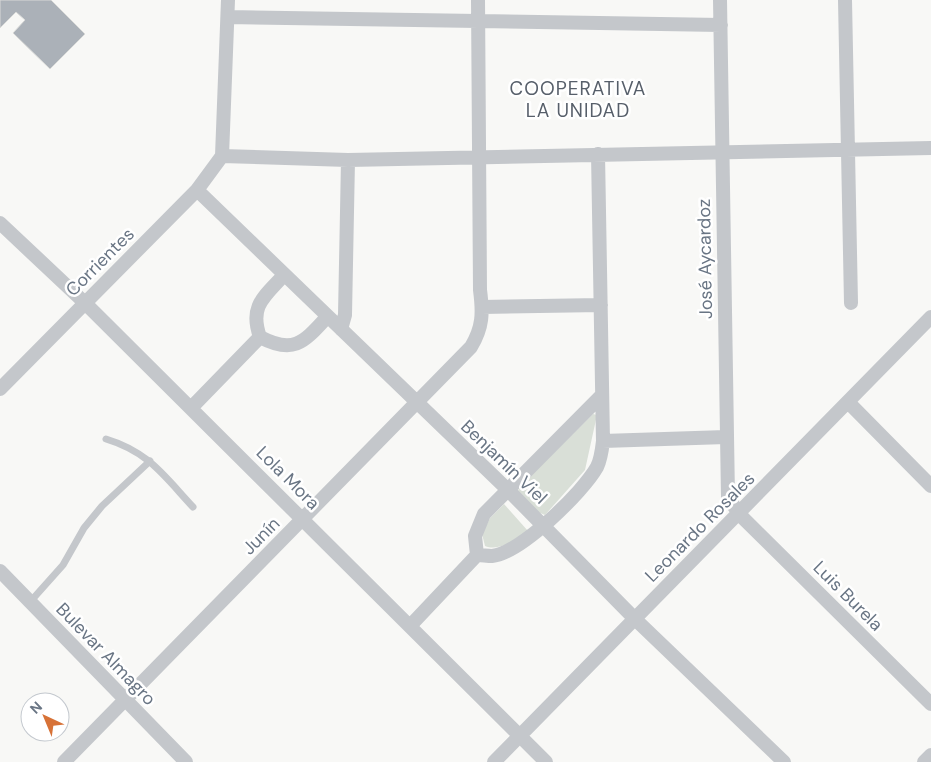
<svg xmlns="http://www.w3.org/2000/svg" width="931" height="762" viewBox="0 0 931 762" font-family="'DM Sans',sans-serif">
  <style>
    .green { fill: #d9dfd7 }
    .building { fill: #abb1b8; stroke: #d9dad8 }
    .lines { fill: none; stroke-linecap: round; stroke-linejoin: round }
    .service { stroke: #c4c7cb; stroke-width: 7 }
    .minor { stroke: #c4c7cb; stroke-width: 14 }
    .labels { text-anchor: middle; stroke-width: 5; stroke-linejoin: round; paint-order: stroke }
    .street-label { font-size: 18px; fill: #697584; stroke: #fff }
    .neighbourhood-label { font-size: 19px; letter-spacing: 1px; fill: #575f6a; stroke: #fff }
  </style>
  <rect width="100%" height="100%" fill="#f8f8f6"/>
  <path class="green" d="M593 414 597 415 585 470 545 515 538 512 518 491 520 486Z
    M504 504 528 531C516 539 500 552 485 546L482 534 490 518Z"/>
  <path class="building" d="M0 0H51L85 34 50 69 13 33 25 20 16 12 0 28Z"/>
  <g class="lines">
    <path class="service" d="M106 439C149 452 164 476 193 507
      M30 602 63 565 84 528 102 506 150 461"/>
    <path class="minor" d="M720 0 728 497 739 514 931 704
      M845 0 851 303
      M228 17 721 25
      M598 154 603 441C602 450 601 459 597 467 583 492 521 553 492 556 487 556 482 555 477 555L475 536 484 514 602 395
      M222 156 348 160 931 148
      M222 156 228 0
      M197 190 508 490 635 619 784 762
      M0 223 85 303 546 762
      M284 275C264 297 249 306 260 337 294 355 304 342 327 317
      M482 307 601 305
      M341 329 345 315 348 160
      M0 389 197 190 222 156
      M849 403 931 486
      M191 408 260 337
      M603 441 726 437
      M0 571 186 762
      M410 626 477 555
      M64 762 471 347C483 327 483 313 480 290L478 0
      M494 762 931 317
      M924 762 931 755"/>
  </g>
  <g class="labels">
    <g class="street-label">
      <text transform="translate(705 259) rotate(-91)" y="6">José Aycardoz</text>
      <text transform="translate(100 262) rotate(-45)" y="6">Corrientes</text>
      <text transform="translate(504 462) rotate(44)" y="6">Benjamín Viel</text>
      <text transform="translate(288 478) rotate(45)" y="6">Lola Mora</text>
      <text transform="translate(700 527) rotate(-45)" y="6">Leonardo Rosales</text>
      <text transform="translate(261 536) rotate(-45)" y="6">Junín</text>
      <text transform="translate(848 596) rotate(45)" y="6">Luis Burela</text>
      <text transform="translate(106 654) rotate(46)" y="6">Bulevar Almagro</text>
    </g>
    <g class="neighbourhood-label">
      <text x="578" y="95">COOPERATIVA<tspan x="578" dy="22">LA UNIDAD</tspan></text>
    </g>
  </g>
  <g transform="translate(45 717) rotate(316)"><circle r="24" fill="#ffffff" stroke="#c3c8ce"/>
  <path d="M0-4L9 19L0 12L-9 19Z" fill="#d77237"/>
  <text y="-8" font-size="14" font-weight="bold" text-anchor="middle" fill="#697584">N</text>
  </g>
</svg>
